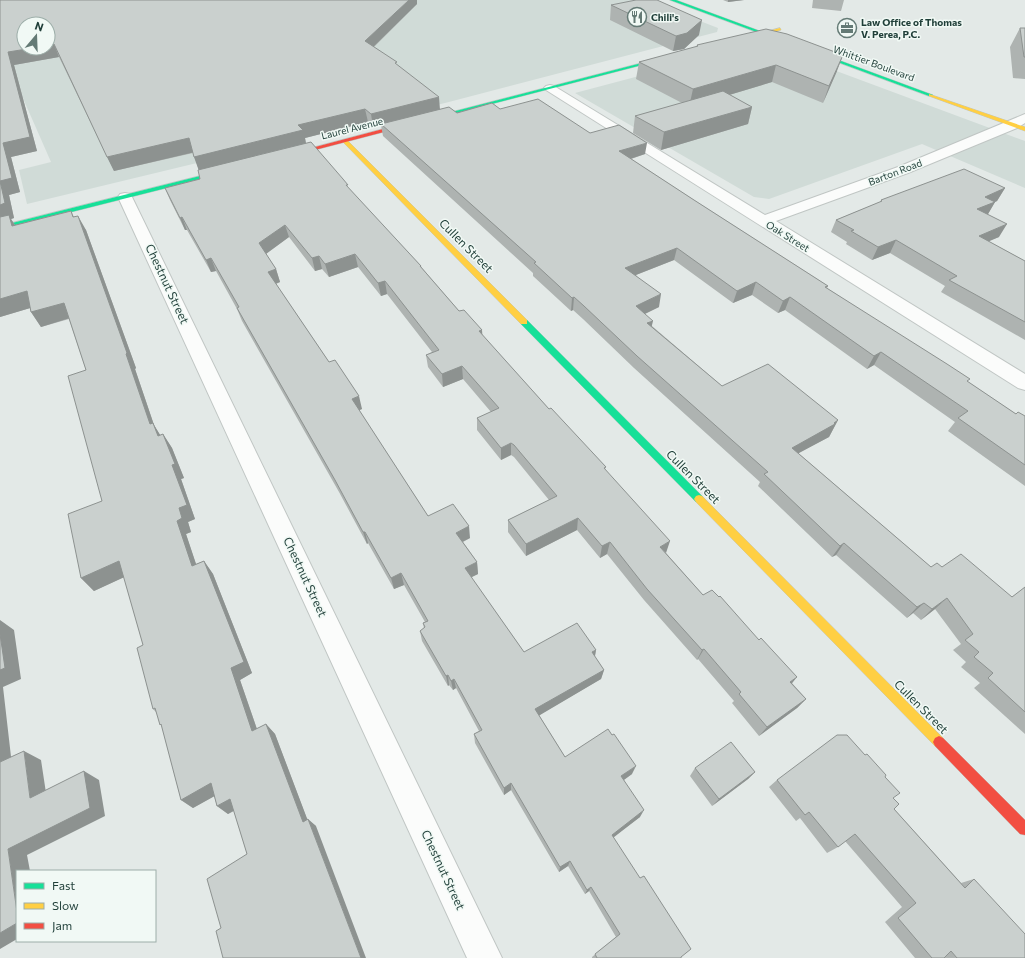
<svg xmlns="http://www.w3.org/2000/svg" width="1025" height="958" viewBox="0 0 1025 958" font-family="Commissioner,sans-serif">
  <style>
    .built { fill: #d0dbd7; fill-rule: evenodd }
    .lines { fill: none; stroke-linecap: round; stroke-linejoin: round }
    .street-casing { stroke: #c0c6c4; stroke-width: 2 }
    .fast-casing { stroke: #bec7c4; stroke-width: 1 }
    .slow-casing { stroke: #bec7c4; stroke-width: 1 }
    .jam-casing { stroke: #bec7c4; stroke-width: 1 }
    .street { fill: #fbfcfb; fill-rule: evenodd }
    .fast { fill: #16e098; fill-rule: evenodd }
    .slow { fill: #ffcf43; fill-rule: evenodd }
    .jam { fill: #f24e42; fill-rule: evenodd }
    .wall { fill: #aeb3b1 }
    .shaded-wall { fill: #8d9290 }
    .building { fill: #cad0ce; stroke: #8d9290 }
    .labels { text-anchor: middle; stroke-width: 3; stroke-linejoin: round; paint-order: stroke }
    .far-poi-label { font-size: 10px; font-weight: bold; fill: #1f3e38; stroke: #f1f9f5; text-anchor: start }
    .far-street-label { font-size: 10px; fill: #1f3e38; stroke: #f1f9f5 }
    .street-label { font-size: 12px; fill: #1f3e38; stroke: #f1f9f5 }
  </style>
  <rect width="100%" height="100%" fill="#e3e9e7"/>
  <path class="built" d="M0 0H646L718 28 717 32 445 103 27 204 19 170 51 162 11 71ZM24 24H48V48H24Z
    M756 45 796 56 1025 141V188L922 144 769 199 754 197 575 93Z"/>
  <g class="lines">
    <g class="street-casing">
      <path id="street" d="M550 85 554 86 765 215 898 167 1025 114V123L1017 128 908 173 776 221 1025 374V390L1018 388 546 90 544 88 546 86Z
        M125 193 130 194 132 197 502 958H467L118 197 120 194Z"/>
    </g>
    <g class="fast-casing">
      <path id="fast" d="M670 0H676L933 95 929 96Z
        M665 57 669 58 449 115 444 114Z
        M228 169 231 171 230 172 0 230V226Z
        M521 320H527L702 496 704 499 702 502H696L521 324Z"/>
    </g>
    <g class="slow-casing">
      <path id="slow" d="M780 28 781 30 745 39 743 38Z
        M929 94 1025 127V131L929 96Z
        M343 140H347L527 320V324H521L343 142Z
        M699 495 702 496 943 738 945 742 943 746 939 748 935 746 696 502 694 499 696 496Z"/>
    </g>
    <g class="jam-casing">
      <path id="jam" d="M447 112 449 113V115L288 157 285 155Z
        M939 736 943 738 1025 820V835L1020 834 935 746 933 742 935 738Z"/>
    </g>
    <use href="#street" class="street"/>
    <use href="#fast" class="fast"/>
    <use href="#slow" class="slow"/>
    <use href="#jam" class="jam"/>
  </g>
  <path class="wall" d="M0 0H417V4L374 47 398 66 440 109 457 113 500 109 590 133 645 154 631 159 694 200 828 286 827 288 1016 414 1025 416V486L948 431 955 422 874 365 867 369 785 310 778 313 752 295 733 303 674 260 636 275 659 307 645 314 652 326 722 386 838 420 829 437 798 453 931 567H942L1012 597 1025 587V734L974 688 980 683 961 667 966 662 953 650 961 644 935 609 921 620 913 613 907 618 836 555 832 557 758 486 760 482 634 368 583 319 573 310 571 311 533 276V273L383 136 381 125 373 127 368 122 305 138 306 143 421 266 422 268 459 311 482 330V335L549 409 606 467 605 469 666 553 703 595 792 683 806 699 797 708 759 736 732 703 734 701 698 659 697 660 644 600 607 554 600 558 577 530 526 556 508 532V520L549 500 514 457 511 455 501 460 477 430V418L491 412 463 379 443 387 428 367 426 355 432 352 387 294 381 296 358 267 329 277 322 269 315 271 289 237 266 254 276 269 280 282 276 284 329 362 362 409 359 410 428 516 470 538 463 542 477 562 478 574 471 577 524 652 596 650 595 657 604 670 601 679 539 715 565 757 632 774 624 780 640 817 613 837 681 958H592V957L616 937 589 891 585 894 568 866 559 872 511 790 504 795 475 743 474 734 479 731 456 688 453 690 449 685 448 686 422 641 420 631 424 628 423 623 425 622 404 585 394 589 368 543 367 544 339 492 242 321 237 309 216 271 211 272 187 230H185L170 200 165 188 200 179 199 170 193 153 114 171 59 57 14 65 37 151 11 157 20 192 9 195 14 218 11 219 15 225 71 211 74 217 86 230 136 368 135 369 154 425 160 435 163 434 172 448 184 478 181 479 195 519 188 522 191 532 186 534 196 564 204 561 213 574 252 673 240 680 257 729 266 724 275 734 307 819 316 826 221 928 247 854 234 811 228 814 217 806 214 796 193 808 181 800 162 727 156 712 153 709 143 645 124 577 94 591 81 578 102 501 86 370 69 319 41 327 31 312 30 308 0 317Z
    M723 0H744L728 2Z
    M813 0H844L841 11 812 8Z
    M611 5 699 35 684 49 673 51 610 20Z
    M1020 28H1025V79L1013 78 1010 47Z
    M697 45 837 71 823 103 772 82 729 95 752 107 748 124 661 150 633 133 635 116 682 103 636 79 639 62 696 47Z
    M1005 188 997 201 995 202 988 214 999 237 988 241 1025 261V340L941 292 945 286 890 253 872 260 846 244 847 242 831 232 836 220 880 202 881 200Z
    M695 768 755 772 748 779 712 806 690 776Z
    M885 777 893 798 894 809 961 883 974 879 1025 958H915L885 922 902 907 845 841 838 847 827 853 800 818 796 821 769 787 777 780Z"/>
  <path class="shaded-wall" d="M409 0H417V4L367 53 365 41Z
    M728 0H744L728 2Z
    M702 20 699 35 684 49 673 51 676 36Z
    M54 44 59 57 14 65 37 151 11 157 20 192 9 195 14 218 11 219 18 230 0 223V181L8 52 33 48H48V45Z
    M843 55 837 71 823 103 829 86Z
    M776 65 772 82 689 107 693 89Z
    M439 97 440 110 381 124V125L373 127 371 114Z
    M752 107 748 124 661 150 664 132Z
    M365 109 368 122 305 138 306 144 199 171 194 157 298 125Z
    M189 138 195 152 114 171 107 157Z
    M647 143 645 154 618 163 619 151Z
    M1005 188 997 201 995 202 988 214 970 221 985 197Z
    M78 216 86 230 136 368 135 369 154 425 162 438 159 439 150 424Z
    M182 217 187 230H185L180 218Z
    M1007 224 999 237 971 249 979 236Z
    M285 225 289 237 263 256 259 243Z
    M896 240 890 253 872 260 878 247Z
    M677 248 674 260 623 280 625 268Z
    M355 254 358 267 329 277 325 264Z
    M319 256 322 269 315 271 312 258Z
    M211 258 216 271 211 272 206 260Z
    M276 269 280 282 272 285 268 272Z
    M385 281 387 294 381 296 378 283Z
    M756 282 752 295 733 303 737 291Z
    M27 291 37 306 0 317V299Z
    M661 294 659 307 634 319 636 306Z
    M574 297 573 310 571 311 572 298Z
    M790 297 785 310 778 313 783 301Z
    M64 303 73 317 41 327 31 312Z
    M653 321 650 333 647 323Z
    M482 330 483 343 479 331Z
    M881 352 874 365 867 369 874 356Z
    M462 366 463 379 443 387 442 374Z
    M359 396 362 409 355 412 352 399Z
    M838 420 829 437 786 460 792 448Z
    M163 434 172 448 184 478 181 479 195 519 188 522 191 532 186 534 201 579 192 566 177 521 179 508 172 465Z
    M511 443V455L501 460V448Z
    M578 518 577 530 526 556V544Z
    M469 526 470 538 458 544 456 533Z
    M363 532H365L368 543 367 544Z
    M670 541 666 553 660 547Z
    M610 542 607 554 600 558 602 546Z
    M844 543 836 555 832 557 840 546Z
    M119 561 131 574 94 591 81 578Z
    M204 561 213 574 252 673 240 680 261 741 252 731 231 668Z
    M477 562 478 574 466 580 465 568Z
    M401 573 404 585 394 589 391 578Z
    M947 598 935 609 921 620 932 609Z
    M924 603 913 613 907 618 917 607Z
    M0 620 14 630 21 679 3 687 13 774 0 767Z
    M704 649 698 659 697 660 702 650Z
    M596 650 594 660 592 652Z
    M604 670 601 679 535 718V709Z
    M448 675 449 685 448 686 446 676Z
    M797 677 789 687 790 682Z
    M454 679 456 688 453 690 451 681Z
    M806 699 797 708 759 736 767 727Z
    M266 724 275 734 311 829 303 822Z
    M24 751 41 760 48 806 30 798Z
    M636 766 632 774 618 784 621 776Z
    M84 771 99 780 105 816 27 855 30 871H17V912L8 849Z
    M755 772 748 779 712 806 719 799Z
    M211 783 222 792 193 808 181 800Z
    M511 783V790L504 795V788Z
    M230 799 240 807 228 814 217 806Z
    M644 810 640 817 609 841 612 835Z
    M308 819 316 826 366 958H361Z
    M570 861 568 866 559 872 560 867Z
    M591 887 589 891 585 894 587 890Z
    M17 923V939L0 949V933Z"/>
  <path class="building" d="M0 0H409L365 41 397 62 395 63 439 97 371 114 365 109 298 125 303 130 194 157 189 138 107 157 54 44 48 45V24H24V48H33L8 52 30 137 3 143 12 178 0 181 5 203 0 205Z
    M636 0H657L702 20 687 33 676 36 611 5Z
    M1020 28H1025V57H1024Z
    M766 29 787 34 843 55 829 86 776 65 693 89 639 62 698 46 697 45Z
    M723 91 752 107 664 132 635 116Z
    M538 99 590 133 619 125 647 143 619 151 694 200 828 286 825 287 947 364 970 379 967 381 1016 414 1018 412 1025 416V465L958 418 968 411 881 352 874 356 790 297 783 301 756 282 737 291 677 248 625 268 661 294 636 306 653 321 647 323 722 386 768 364 838 420 834 423 835 424 792 448 931 567 937 563 942 567 961 554 1012 597 1025 587V712L988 678 993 673 974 657 979 652 965 640 973 634 947 598 932 609 924 603 917 607 844 543 840 546 764 474 768 472 637 356 584 306 574 297 572 298 534 263 536 262 381 124 449 107 457 113 492 103 500 109Z
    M311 142 343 179 348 185H346L421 266H420L459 311 464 310 482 330 479 331 549 409 551 408 606 467 604 468 670 541 660 547 703 595 712 590 719 597 720 596 759 640 761 638 797 677 790 682 806 699 767 727 739 694 741 692 704 649 702 650 647 589 610 542 602 546 578 518 526 544 508 520 557 496 514 445 511 443 501 448 477 418 499 408 462 366 442 374 426 355 439 350 385 281 378 283 355 254 325 264 319 256 312 258 285 225 259 243 276 269 268 272 329 362 335 360 359 396 352 399 428 516 453 504 469 526 456 533 477 562 465 568 524 652 577 623 596 650 592 652 604 670 535 709 565 757 608 729 612 735 614 734 636 766 621 776 644 810 612 835 640 878 644 876 691 949 681 957V958H597L595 954 620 934 591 887 587 890 570 861 560 867 511 783 504 788 474 734 482 730 454 679 451 681 448 675 446 676 420 631 425 627 423 623 428 621 401 573 391 578 365 532H363L335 480 237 308 239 307 211 258 206 260 182 217 180 218 165 188 200 179 198 170Z
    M964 169 1005 188 985 197 995 202 977 209 1007 224 979 236 1025 261V322L949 280 957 276 896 240 878 247 851 231 854 230 836 220 882 201 881 200Z
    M71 211 73 217 78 216 127 353 126 354 150 424 153 423 158 436 163 434 175 464 172 465 187 505 179 508 182 518 177 521 192 566 204 561 244 662 231 668 252 731 266 724 303 822 308 819 361 958H223L216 931 221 928 207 879 247 854 230 799 217 806 211 783 181 800 161 724 160 725 155 708 153 709 137 648 143 645 119 561 81 578 68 514 102 501 68 376 86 370 64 303 31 312 27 291 0 299V217L9 215 12 226Z
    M0 634 5 668 0 670Z
    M837 735H847L865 755 867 754 886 775 885 777 900 793 893 798 899 804 894 809 965 888 974 879 1025 934V958H957L951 951 944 958H932L898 918 916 903 855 834 838 847 809 812 805 815 777 780Z
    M731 742 755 772 719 799 695 768Z
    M24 751 30 798 84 771 90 808 8 849 17 912V923L0 933V762Z"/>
  <defs>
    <g id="restaurant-ring" transform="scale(1)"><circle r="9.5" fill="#f1f9f5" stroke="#647a75" stroke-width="1.5"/><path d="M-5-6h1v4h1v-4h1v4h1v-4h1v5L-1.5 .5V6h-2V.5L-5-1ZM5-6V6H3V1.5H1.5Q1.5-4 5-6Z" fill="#647a75"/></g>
    <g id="office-ring" transform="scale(1)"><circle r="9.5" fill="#f1f9f5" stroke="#647a75" stroke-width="1.5"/><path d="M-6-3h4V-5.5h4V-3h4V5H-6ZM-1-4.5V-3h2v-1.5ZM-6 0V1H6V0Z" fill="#647a75"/></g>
  </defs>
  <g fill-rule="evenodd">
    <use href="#restaurant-ring" x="637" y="17"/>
    <use href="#office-ring" x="847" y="28"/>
  </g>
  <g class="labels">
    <g class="far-poi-label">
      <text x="651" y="21">Chili's</text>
      <text x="861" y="26">Law Office of Thomas<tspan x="861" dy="12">V. Perea, P.C.</tspan></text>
    </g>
    <g class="far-street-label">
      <text transform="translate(874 63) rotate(20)" y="4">Whittier Boulevard</text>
      <text transform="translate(352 128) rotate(-14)" y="4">Laurel Avenue</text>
      <text transform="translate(895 172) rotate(-21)" y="4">Barton Road</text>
      <text transform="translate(788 236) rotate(32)" y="4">Oak Street</text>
    </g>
    <g class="street-label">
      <text transform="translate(466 246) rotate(45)" y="4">Cullen Street</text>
      <text transform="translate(167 284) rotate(65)" y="4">Chestnut Street</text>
      <text transform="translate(693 477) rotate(45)" y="4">Cullen Street</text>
      <text transform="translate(305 577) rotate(65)" y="4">Chestnut Street</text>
      <text transform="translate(921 707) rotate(45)" y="4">Cullen Street</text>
      <text transform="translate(443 870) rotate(65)" y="4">Chestnut Street</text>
    </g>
  </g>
  <rect x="16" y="870" width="140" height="72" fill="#f1f9f5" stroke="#9daea9"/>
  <rect x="24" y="883" width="20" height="6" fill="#16e098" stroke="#9daea9"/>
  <text x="52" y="890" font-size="12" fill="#1f3e38">Fast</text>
  <rect x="24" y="903" width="20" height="6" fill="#ffcf43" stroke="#9daea9"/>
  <text x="52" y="910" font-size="12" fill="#1f3e38">Slow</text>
  <rect x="24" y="923" width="20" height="6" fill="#f24e42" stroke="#9daea9"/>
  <text x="52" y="930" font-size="12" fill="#1f3e38">Jam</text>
  <g transform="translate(36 36) rotate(19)"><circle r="19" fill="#f1f9f5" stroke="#9daea9"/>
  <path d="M0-3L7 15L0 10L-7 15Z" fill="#647a75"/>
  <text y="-6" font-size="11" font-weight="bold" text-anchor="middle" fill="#1f3e38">N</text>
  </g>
</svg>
